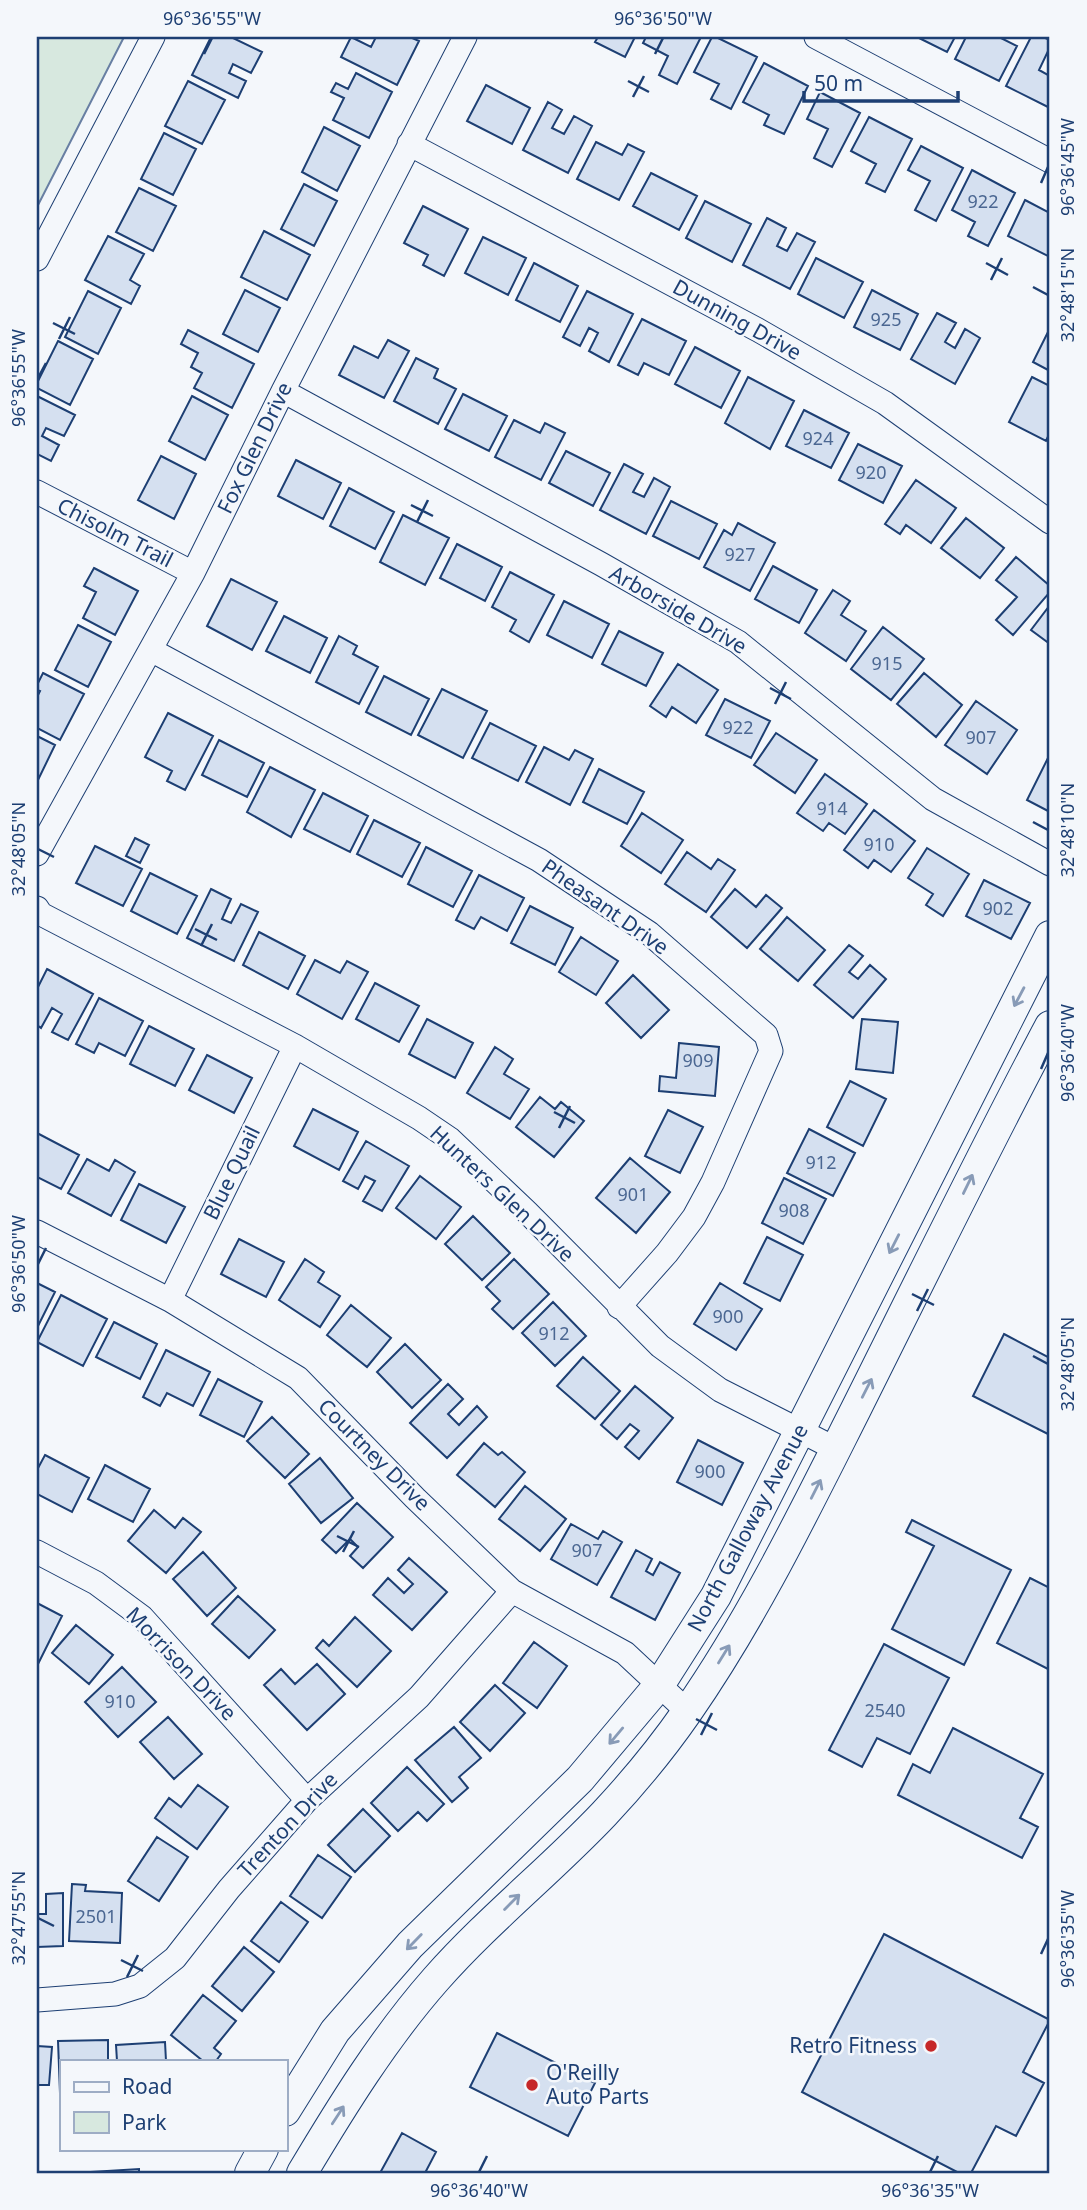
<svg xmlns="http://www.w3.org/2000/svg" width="1087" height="2210" viewBox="0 0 1087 2210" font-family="'Noto Sans',sans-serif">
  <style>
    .green { fill: #d7e8df; stroke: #687fa3; stroke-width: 2 }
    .building { fill: #d5e0f0; stroke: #1d3f73; stroke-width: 2 }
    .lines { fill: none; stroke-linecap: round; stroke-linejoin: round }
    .minor-casing { stroke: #1d3f73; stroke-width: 25 }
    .major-casing { stroke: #1d3f73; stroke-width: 32 }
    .minor { stroke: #f4f7fb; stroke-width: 23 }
    .major { stroke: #f4f7fb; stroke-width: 30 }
    .oneway { stroke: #889bb7 }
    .ticks { fill: none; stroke: #1d3f73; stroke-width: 2.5 }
    .poi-dot { fill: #c62828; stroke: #f4f7fb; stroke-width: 2.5 }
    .labels { text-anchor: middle; stroke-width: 5; stroke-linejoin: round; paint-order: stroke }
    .number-label { font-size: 18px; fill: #4b6792 }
    .street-label { font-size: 21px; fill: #1d3f73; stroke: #f4f7fb }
    .poi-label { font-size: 21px; fill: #1d3f73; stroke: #f4f7fb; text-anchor: end }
    .neatline { fill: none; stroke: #1d3f73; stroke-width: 2.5 }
    .ticks-label { font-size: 18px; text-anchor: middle; fill: #1d3f73 }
  </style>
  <rect width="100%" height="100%" fill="#f4f7fb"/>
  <path class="green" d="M37 37H124L37 207Z"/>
  <path class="building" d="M211 37H231L262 52 251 73 233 64 229 73 246 81 238 98 192 75Z
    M351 37 371 47 376 37H410L419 41 397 85 341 57Z
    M598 37H635L625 57 595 42Z
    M646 37H701L677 84 659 75 668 56 643 43Z
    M712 37H716L757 57 731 109 711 99 719 84 694 72Z
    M917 37H955L947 52Z
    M966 37H999L1017 46 999 81 955 59Z
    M1031 37H1043L1050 40V47L1039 70 1050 76V102L1048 107 1006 86Z
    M764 63 808 86 784 134 764 125 769 115 743 102Z
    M356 73 392 92 369 138 333 120 344 98 331 92 336 83 348 89Z
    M188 81 225 100 202 144 165 126Z
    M486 85 530 108 512 144 467 121Z
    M820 92 860 113 832 167 814 158 828 129 807 119Z
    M548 102 562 110 552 128 564 134 574 116 592 126 568 173 523 150Z
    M869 117 912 139 885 192 866 183 876 164 851 151Z
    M324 127 360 146 337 191 302 172Z
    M164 133 196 149 173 195 141 179Z
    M596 142 622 155 628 144 644 152 619 200 577 179Z
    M921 146 963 168 936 221 915 210 930 181 908 170Z
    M972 170 1015 193 988 246 968 236 975 222 952 210Z
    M651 173 697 196 679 230 633 206Z
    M304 184 337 201 314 246 281 229Z
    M139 188 176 206 153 251 116 232Z
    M1025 200 1050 213V257L1008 236Z
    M705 201 751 224 732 262 686 238Z
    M423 206 468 229 444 276 423 265 428 255 404 243Z
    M767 218 786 228 777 246 787 251 797 233 815 242 790 289 743 265Z
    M264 231 310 255 287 300 241 277Z
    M108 236 144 254 130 280 140 286 131 304 85 280Z
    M483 237 526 258 508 295 465 273Z
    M816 258 863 282 844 318 798 294Z
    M534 263 578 286 560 322 516 300Z
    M245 290 280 308 258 352 223 334Z
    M872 290 918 314 900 350 854 327Z
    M88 291 121 308 98 354 65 337Z
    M587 291 633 314 609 362 589 351 598 333 589 328 580 346 563 337Z
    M937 313 956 323 945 342 955 348 965 329 980 338 955 384 911 359Z
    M642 319 686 341 669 375 644 363 638 375 618 365Z
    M1050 328V371L1033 362Z
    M188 330 254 364 232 408 194 388 202 373 191 367 198 353 181 344Z
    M388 340 409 351 384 398 339 375 354 346 378 358Z
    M58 341 93 359 70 405 37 388V383Z
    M695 347 740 371 721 408 675 384Z
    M416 358 438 369 434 378 456 389 438 424 394 401Z
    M748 377 794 401 770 449 725 423Z
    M1032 377 1050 386V432L1046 441 1009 422Z
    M463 394 507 416 489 451 445 429Z
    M37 396 75 415 64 436 46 428 42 436 59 445 51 461 37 454Z
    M192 396 228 415 205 460 169 441Z
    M804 410 849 433 831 468 786 446Z
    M514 420 540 433 545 423 565 433 541 480 495 457Z
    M858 444 902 466 883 503 839 480Z
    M566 451 610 473 593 506 549 483Z
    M161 456 196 474 174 519 138 500Z
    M296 460 341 483 323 519 278 496Z
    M624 464 643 474 633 492 644 497 654 478 670 487 646 534 600 510Z
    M916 480 956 508 931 543 906 525 900 534 885 524Z
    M349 488 394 512 375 549 330 526Z
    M671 501 717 524 699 559 653 536Z
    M403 515 449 538 425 585 380 562Z
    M966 518 1004 548 980 578 941 548Z
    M738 523 775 543 750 591 704 567 724 530 732 535Z
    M457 544 502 567 485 601 440 578Z
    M1016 557 1050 586V592L1013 635 996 620 1017 597 996 580Z
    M773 566 817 590 799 623 755 599Z
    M94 568 138 591 115 635 83 618 96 592 84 586Z
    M510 572 554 595 529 642 510 631 516 620 492 607Z
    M231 579 277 602 252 650 207 626Z
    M833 590 850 601 841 615 866 631 846 661 805 633Z
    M564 601 609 624 592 658 547 635Z
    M1050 605V644L1031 630Z
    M284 616 327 638 310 673 266 651Z
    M78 625 111 642 88 687 55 670Z
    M883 627 924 659 891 700 851 669Z
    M619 631 663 653 646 686 602 664Z
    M339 636 357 646 353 654 378 667 359 704 316 682Z
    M678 664 718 690 696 723 672 707 666 717 650 706Z
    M43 673 84 694 60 740 37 728V697L40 691 37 690V685Z
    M924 673 962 705 936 737 897 704Z
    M384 676 429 699 411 735 366 712Z
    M442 689 487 711 463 758 418 735Z
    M725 699 770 721 751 758 706 735Z
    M976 701 1017 730 987 774 945 745Z
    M168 713 213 736 185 790 167 781 172 771 145 757Z
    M490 723 536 746 518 781 472 758Z
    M776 733 817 760 795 793 754 765Z
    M37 736 55 745 37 782Z
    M219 740 264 763 247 797 202 775Z
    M544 747 569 760 575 750 593 759 570 805 526 782Z
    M1050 754V812L1027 800Z
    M270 767 315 790 291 837 247 812Z
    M599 769 644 792 627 824 583 802Z
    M825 774 867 804 845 834 829 823 823 831 797 813Z
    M323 793 368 816 350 852 304 829Z
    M874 810 915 841 891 872 874 860 868 868 844 850Z
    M642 813 683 840 661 873 621 846Z
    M374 820 420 843 402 877 357 854Z
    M135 838 149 845 140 863 126 856Z
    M95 846 142 869 123 906 76 883Z
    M426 847 472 871 453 907 408 884Z
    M927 848 969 874 943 916 926 905 933 894 908 878Z
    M687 852 711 869 718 859 735 870 706 912 665 884Z
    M150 873 197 896 177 934 131 911Z
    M479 875 524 898 507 931 481 917 474 929 456 920Z
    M984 880 1030 903 1011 939 966 916Z
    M211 889 231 899 222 919 231 923 241 904 258 912 234 961 187 938Z
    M735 889 756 907 766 895 782 908 747 948 711 917Z
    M530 906 573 928 555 965 511 943Z
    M787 917 825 950 798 981 760 949Z
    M259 932 305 956 288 989 243 965Z
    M581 937 618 961 596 995 559 972Z
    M849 945 863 956 849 972 858 979 870 965 886 979 853 1018 814 985Z
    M315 960 340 973 347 961 368 972 342 1019 297 994Z
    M47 969 93 994 68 1040 52 1032 62 1014 52 1008 41 1028 37 1025V989Z
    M633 975 669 1010 641 1038 606 1003Z
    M375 983 419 1006 399 1042 356 1019Z
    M99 998 143 1021 125 1056 99 1043 94 1053 76 1044Z
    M427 1019 473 1043 455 1078 409 1054Z
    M862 1019 898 1022 893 1073 856 1069Z
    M149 1026 194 1049 175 1086 130 1064Z
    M679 1043 719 1047 715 1096 659 1091 660 1076 676 1078Z
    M495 1047 513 1059 504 1074 529 1089 510 1119 467 1093Z
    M207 1055 252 1078 234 1113 189 1090Z
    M850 1081 886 1099 863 1146 827 1127Z
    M540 1097 555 1109 561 1102 584 1121 554 1157 516 1127Z
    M313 1109 358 1132 339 1170 294 1146Z
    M668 1110 703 1127 680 1173 645 1156Z
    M809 1129 855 1153 833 1196 787 1173Z
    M37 1133 79 1155 61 1189 37 1177Z
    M366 1141 409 1166 382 1211 363 1201 375 1181 365 1176 358 1189 343 1181Z
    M630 1158 670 1192 636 1233 596 1198Z
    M87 1159 109 1171 115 1160 135 1172 111 1216 68 1193Z
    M420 1176 461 1207 436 1239 396 1208Z
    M784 1178 826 1199 803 1244 762 1223Z
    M139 1184 185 1207 166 1243 121 1220Z
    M473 1216 510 1253 482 1280 445 1244Z
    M767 1237 803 1255 780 1301 744 1283Z
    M239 1239 284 1262 266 1297 221 1274Z
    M305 1259 324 1272 318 1282 340 1296 320 1327 279 1300Z
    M514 1259 549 1294 513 1329 492 1309 500 1301 486 1287Z
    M37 1283 55 1292 37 1328Z
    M720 1283 762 1309 736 1350 694 1324Z
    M61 1295 107 1319 83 1366 37 1342Z
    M553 1302 586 1336 555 1366 522 1333Z
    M351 1305 391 1338 367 1367 327 1335Z
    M114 1322 157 1344 140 1379 96 1357Z
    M1004 1334 1050 1358V1435L973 1396Z
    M405 1344 441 1380 412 1408 377 1372Z
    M166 1350 210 1372 193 1406 167 1393 160 1406 143 1397Z
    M583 1357 620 1391 595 1419 557 1386Z
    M218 1379 262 1402 244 1437 200 1415Z
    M448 1384 463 1399 448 1414 459 1425 477 1406 487 1417 447 1458 410 1423Z
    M635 1386 673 1418 639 1459 625 1447 639 1431 630 1424 617 1439 601 1425Z
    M272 1417 309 1454 285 1478 247 1441Z
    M698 1440 743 1463 722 1505 677 1482Z
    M484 1443 498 1455 502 1452 525 1472 495 1507 457 1475Z
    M45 1455 89 1478 72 1512 37 1494V1470Z
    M320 1458 353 1498 321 1523 289 1484Z
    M105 1465 150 1489 133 1522 88 1499Z
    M525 1486 566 1519 540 1551 499 1519Z
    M357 1503 393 1537 363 1568 350 1556 358 1547 350 1539 336 1553 322 1540Z
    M154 1510 175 1528 183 1518 201 1532 166 1573 128 1541Z
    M912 1520 1011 1570 964 1665 892 1629 934 1546 906 1532Z
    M571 1524 598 1539 603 1531 622 1542 597 1585 551 1559Z
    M636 1550 652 1559 646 1571 653 1575 660 1562 680 1573 655 1620 611 1597Z
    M203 1552 236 1588 207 1616 173 1579Z
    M409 1558 447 1592 412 1630 373 1595 388 1578 404 1593 413 1584 398 1570Z
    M1030 1578 1050 1588V1670L997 1643Z
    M238 1596 275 1630 249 1658 212 1624Z
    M37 1603 62 1616 38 1664 37 1663Z
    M355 1617 391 1651 357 1687 316 1648 323 1640 329 1646Z
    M76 1625 113 1655 89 1684 52 1653Z
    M534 1642 567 1666 537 1708 503 1683Z
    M884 1644 949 1678 910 1754 877 1738 862 1767 829 1750Z
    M317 1664 345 1694 307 1730 264 1685 281 1669 295 1684Z
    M122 1667 156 1702 118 1737 85 1702Z
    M495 1685 525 1713 490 1751 460 1722Z
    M168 1717 202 1754 174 1779 140 1742Z
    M454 1727 481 1758 459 1777 468 1788 452 1802 415 1760Z
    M953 1728 1043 1774 1020 1818 1038 1827 1022 1858 898 1795 913 1764 930 1773Z
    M407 1767 444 1804 427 1821 418 1812 398 1831 371 1803Z
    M198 1785 228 1807 197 1849 155 1818 169 1798 181 1807Z
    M363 1809 390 1836 355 1872 328 1845Z
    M157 1837 188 1857 159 1901 128 1881Z
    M318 1855 351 1877 322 1918 290 1896Z
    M72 1884 86 1885 85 1891 122 1893 120 1943 69 1941Z
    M63 1893V1946L37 1947V1914H46V1894Z
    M281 1902 308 1922 279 1962 251 1941Z
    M884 1934 1050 2020 1023 2072 1044 2083 1016 2136 996 2126 971 2173H959L802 2092Z
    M244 1947 274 1972 242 2011 212 1986Z
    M203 1995 236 2021 214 2048 221 2054 216 2061H203L171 2035Z
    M497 2033 595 2083 568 2136 470 2087Z
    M108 2040V2061H61L60 2093 58 2041Z
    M165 2042 166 2061H117L116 2045Z
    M37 2046 52 2047 49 2085H37Z
    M402 2133 436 2152 425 2173H380Z
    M139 2169V2173H74Z"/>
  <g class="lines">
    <g class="minor-casing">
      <path id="minor" d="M816 37 1050 161
        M409 144 758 330 885 403 1050 522
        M37 259 153 37
        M283 391 601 564 738 642 933 799 1050 864
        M37 492 193 573
        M151 650 539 860 649 933 766 1035 771 1051 713 1182 694 1217 667 1253 619 1307
        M37 854 193 573 283 391 465 37
        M37 908 41 914 295 1046 419 1118 450 1139 527 1212 660 1346 720 1390 836 1449
        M37 1232 170 1300 298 1378 415 1498 512 1591 625 1653 687 1711
        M170 1300 295 1046
        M37 1552 96 1583 142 1617 307 1800
        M37 2000 115 1994 140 1986 175 1958 229 1889 307 1800 419 1697 512 1591"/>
    </g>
    <g class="major-casing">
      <path id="major" d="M285 2111 335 2031 410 1945 580 1779 660 1684 716 1596 1050 936
        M250 2173 263 2149
        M302 2173C342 2106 384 2038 436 1979 488 1920 550 1871 604 1814 634 1782 662 1748 687 1712 753 1617 804 1512 856 1409 920 1281 983 1152 1050 1026"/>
    </g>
    <use href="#minor" class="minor"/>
    <use href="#major" class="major"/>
  </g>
  <defs><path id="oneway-shaft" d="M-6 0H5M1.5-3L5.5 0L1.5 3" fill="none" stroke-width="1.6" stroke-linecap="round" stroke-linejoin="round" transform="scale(1.75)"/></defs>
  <g class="oneway">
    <use href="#oneway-shaft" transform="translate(1019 997) rotate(118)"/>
    <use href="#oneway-shaft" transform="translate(968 1184) rotate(-64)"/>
    <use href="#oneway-shaft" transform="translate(894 1244) rotate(117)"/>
    <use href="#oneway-shaft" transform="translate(867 1388) rotate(-63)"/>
    <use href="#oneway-shaft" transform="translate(816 1489) rotate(-63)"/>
    <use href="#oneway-shaft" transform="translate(724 1654) rotate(-58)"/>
    <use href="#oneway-shaft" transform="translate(616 1736) rotate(130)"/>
    <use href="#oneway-shaft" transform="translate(512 1902) rotate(-45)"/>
    <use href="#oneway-shaft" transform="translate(414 1942) rotate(134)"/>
    <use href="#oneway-shaft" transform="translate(338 2115) rotate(-57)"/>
  </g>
  <path class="ticks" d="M204 54 212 38M655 54 663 38M628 81 649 92M633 97 644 76M1041 183 1048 167M986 263 1008 275M991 280 1002 258M1033 287 1048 295M53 323 75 334M59 339 70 317M38 378 46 363M411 505 433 516M417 522 428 500M770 688 791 699M775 704 786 682M1033 822 1048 830M38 849 54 857M195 929 217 940M201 946 212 924M1041 1069 1048 1053M554 1112 575 1123M559 1128 570 1106M38 1264 46 1248M912 1294 934 1305M917 1311 928 1289M1033 1356 1048 1364M337 1536 359 1547M343 1552 354 1531M696 1719 717 1730M701 1735 712 1713M38 1918 54 1926M1041 1954 1048 1939M121 1960 143 1971M127 1977 138 1955M479 2172 487 2156M930 2172 938 2156"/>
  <g class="poi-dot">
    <circle cx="931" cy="2046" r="7"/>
    <circle cx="532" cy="2085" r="7"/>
  </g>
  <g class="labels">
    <g class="number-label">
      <text x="983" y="208">922</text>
      <text x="886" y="326">925</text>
      <text x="818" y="445">924</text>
      <text x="871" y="479">920</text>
      <text x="740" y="561">927</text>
      <text x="887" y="670">915</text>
      <text x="738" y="734">922</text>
      <text x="981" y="744">907</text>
      <text x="832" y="815">914</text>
      <text x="879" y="851">910</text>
      <text x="998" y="915">902</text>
      <text x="698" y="1067">909</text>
      <text x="821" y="1169">912</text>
      <text x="633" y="1201">901</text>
      <text x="794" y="1217">908</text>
      <text x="728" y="1323">900</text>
      <text x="554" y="1340">912</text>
      <text x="710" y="1478">900</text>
      <text x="587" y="1557">907</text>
      <text x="120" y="1708">910</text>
      <text x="885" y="1717">2540</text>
      <text x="96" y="1923">2501</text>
    </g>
    <g class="street-label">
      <text transform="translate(737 320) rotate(29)" y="7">Dunning Drive</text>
      <text transform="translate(255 448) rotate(-64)" y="7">Fox Glen Drive</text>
      <text transform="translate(115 533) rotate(27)" y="7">Chisolm Trail</text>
      <text transform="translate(678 610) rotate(30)" y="7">Arborside Drive</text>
      <text transform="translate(605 907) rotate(35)" y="7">Pheasant Drive</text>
      <text transform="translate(232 1173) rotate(-64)" y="7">Blue Quail</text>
      <text transform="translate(502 1194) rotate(43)" y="7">Hunters Glen Drive</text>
      <text transform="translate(374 1455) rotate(45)" y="7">Courtney Drive</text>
      <text transform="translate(748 1528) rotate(-62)" y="7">North Galloway Avenue</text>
      <text transform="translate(181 1664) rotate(46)" y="7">Morrison Drive</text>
      <text transform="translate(288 1825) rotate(-47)" y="7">Trenton Drive</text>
    </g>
    <g class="poi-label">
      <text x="917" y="2053">Retro Fitness</text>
      <text x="546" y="2080" text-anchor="start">O'Reilly<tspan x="546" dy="24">Auto Parts</tspan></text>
    </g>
  </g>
  <rect width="1087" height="2210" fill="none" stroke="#f4f7fb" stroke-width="77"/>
  <rect x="60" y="2060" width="228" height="91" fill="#f4f7fb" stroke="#9eadc5" stroke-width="2"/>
  <rect x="74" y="2082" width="35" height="10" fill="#f4f7fb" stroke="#9eadc5" stroke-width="2"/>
  <text x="122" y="2094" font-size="21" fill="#1d3f73">Road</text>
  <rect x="74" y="2112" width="35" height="21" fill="#d7e8df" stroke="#9eadc5" stroke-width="2"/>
  <text x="122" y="2130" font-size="21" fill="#1d3f73">Park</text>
  <path d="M804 91v10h154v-10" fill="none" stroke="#1d3f73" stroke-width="3.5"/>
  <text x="814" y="91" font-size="21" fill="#1d3f73" stroke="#f4f7fb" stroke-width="5" paint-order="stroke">50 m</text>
  <rect x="38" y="38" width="1010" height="2134" class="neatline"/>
  <g class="ticks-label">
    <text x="212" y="25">96°36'55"W</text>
    <text x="663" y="25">96°36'50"W</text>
    <text transform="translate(1068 167) rotate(-90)" y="6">96°36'45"W</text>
    <text transform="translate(1068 295) rotate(-90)" y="6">32°48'15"N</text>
    <text transform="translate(19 378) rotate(-90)" y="6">96°36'55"W</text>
    <text transform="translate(1068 830) rotate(-90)" y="6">32°48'10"N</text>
    <text transform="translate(19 849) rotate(-90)" y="6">32°48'05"N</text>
    <text transform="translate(1068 1053) rotate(-90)" y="6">96°36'40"W</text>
    <text transform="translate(19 1264) rotate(-90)" y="6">96°36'50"W</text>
    <text transform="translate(1068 1364) rotate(-90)" y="6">32°48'05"N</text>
    <text transform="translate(19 1918) rotate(-90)" y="6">32°47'55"N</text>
    <text transform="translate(1068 1939) rotate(-90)" y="6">96°36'35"W</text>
    <text x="479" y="2197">96°36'40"W</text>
    <text x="930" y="2197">96°36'35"W</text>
  </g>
</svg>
